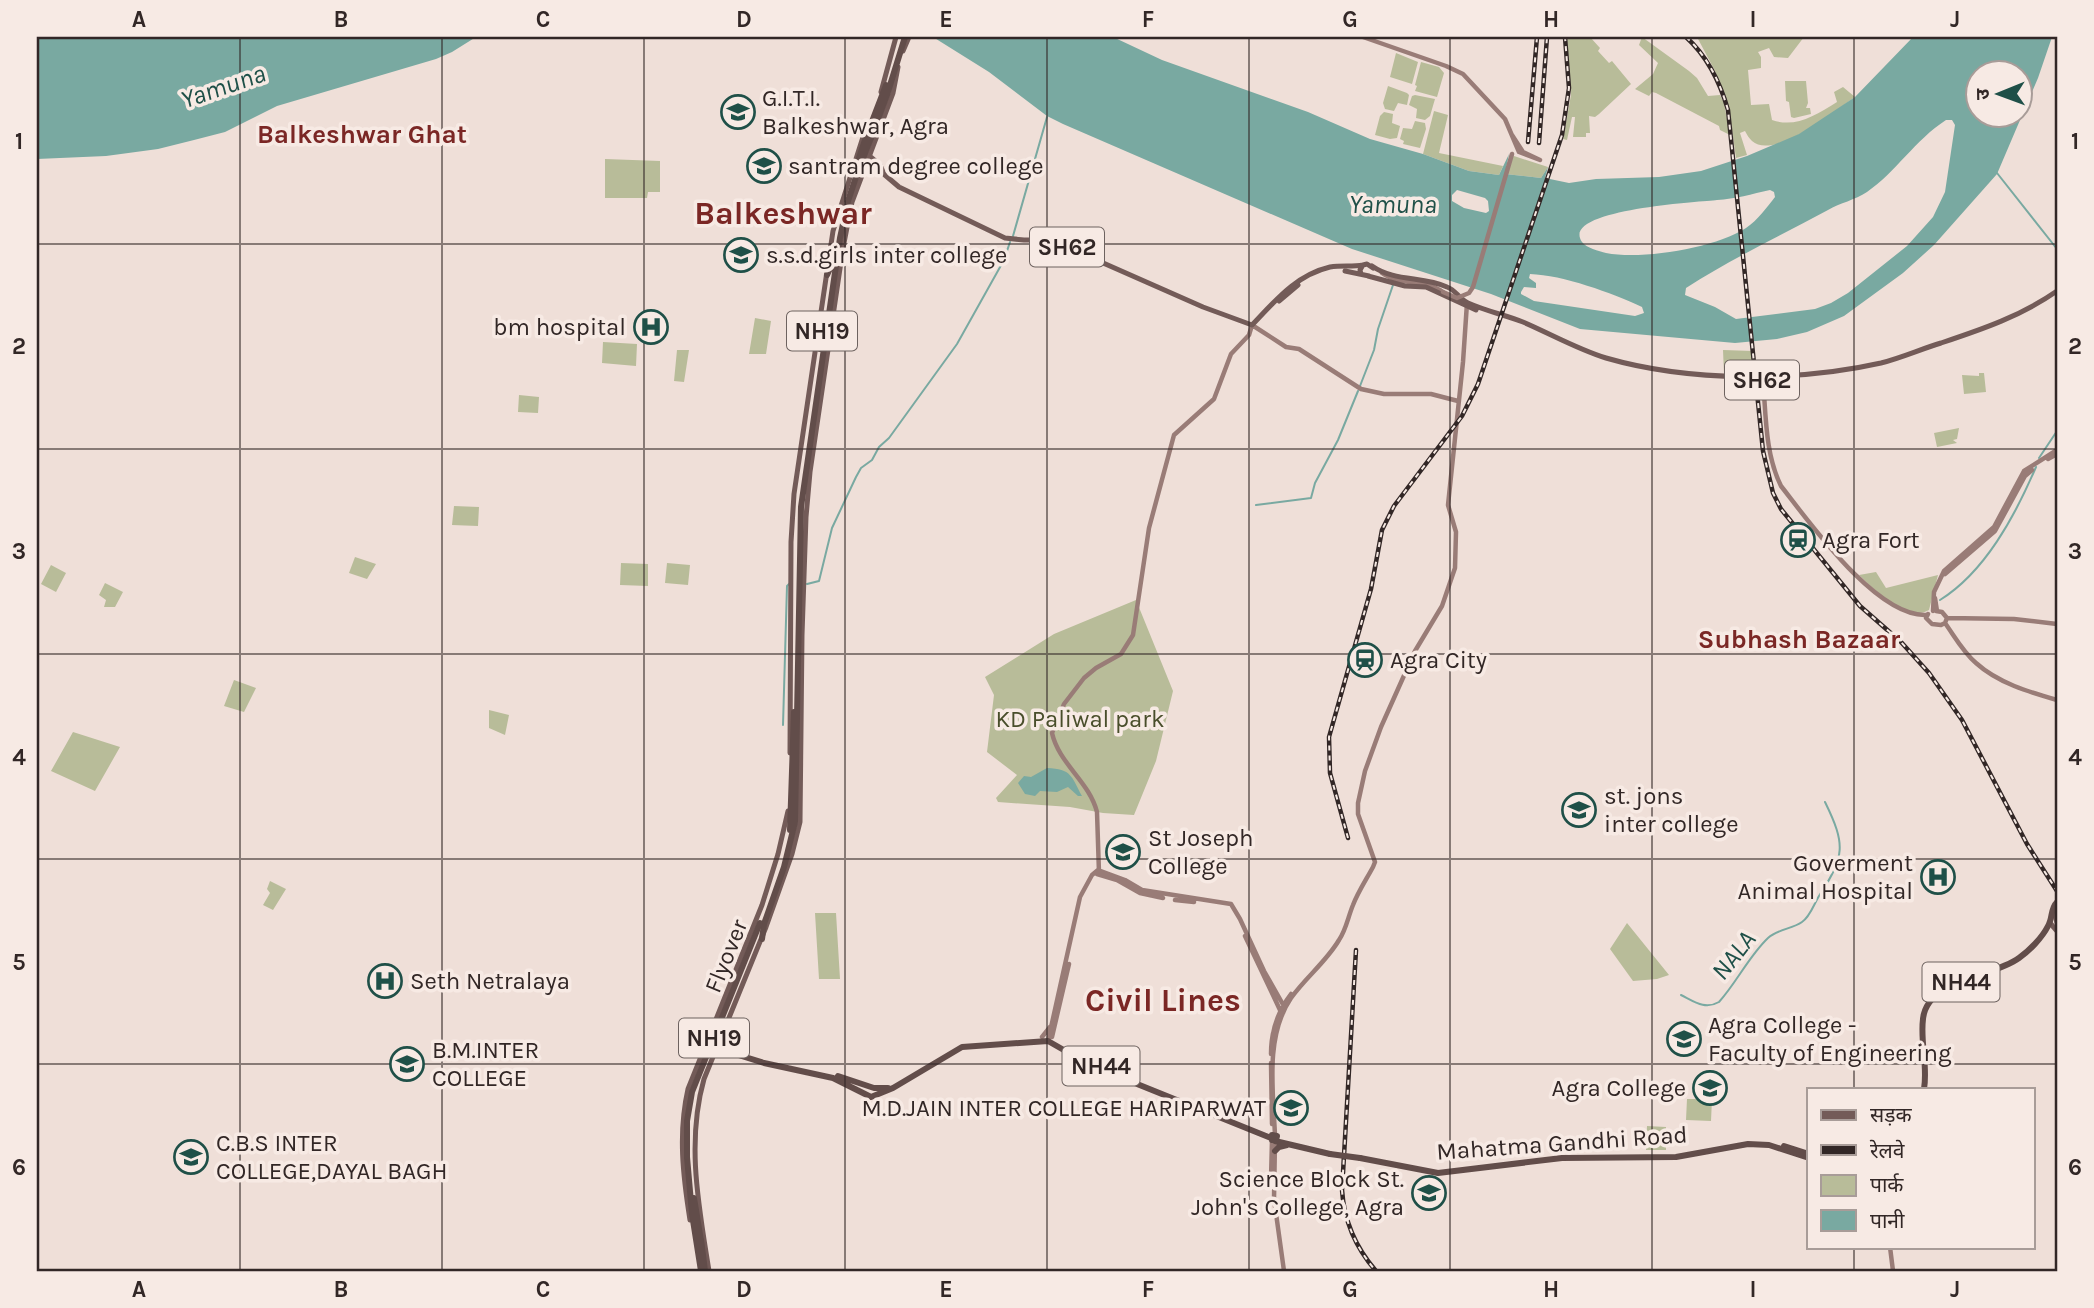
<svg xmlns="http://www.w3.org/2000/svg" width="2094" height="1308" viewBox="0 0 2094 1308" font-family="Karla,'Noto Sans Devanagari',sans-serif">
  <style>
    .green { fill: #b8bc99 }
    .water { fill: #79a9a1; fill-rule: evenodd }
    .lines { fill: none; stroke-linecap: round; stroke-linejoin: round }
    .stream { stroke: #79a9a1; stroke-width: 2 }
    .secondary { stroke: #997c77; stroke-width: 4.5 }
    .primary { stroke: #735b58; stroke-width: 5 }
    .trunk { stroke: #624d4a; stroke-width: 6 }
    .rail-casing { stroke: #322726; stroke-width: 4.5 }
    .rail { stroke: #f7eae4; stroke-width: 2; stroke-dasharray: 5; stroke-linecap: butt }
    .secondary-bridge { stroke: #997c77; stroke-width: 4.5 }
    .trunk-bridge { stroke: #624d4a; stroke-width: 6 }
    .grid { fill: none; stroke: #322726; stroke-width: 2; stroke-opacity: 0.55 }
    .labels { text-anchor: middle; stroke-width: 7; stroke-linejoin: round; paint-order: stroke }
    .shield { fill: #f7eae4; stroke: #6d625f; stroke-width: 2 }
    .shield-label { font-size: 23px; font-weight: bold; fill: #322726 }
    .poi-label { font-size: 24px; fill: #322726; stroke: #f7eae4; text-anchor: start }
    .park-label { font-size: 24px; fill: #494e2b; stroke: #f7eae4 }
    .street-label { font-size: 24px; fill: #322726; stroke: #f7eae4 }
    .water-label { font-size: 26px; font-style: italic; fill: #1f5048; stroke: #f7eae4 }
    .neighbourhood-label { font-size: 26px; font-weight: bold; fill: #7b2725; stroke: #f7eae4 }
    .district-label { font-size: 32px; font-weight: bold; fill: #7b2725; stroke: #f7eae4 }
    .neatline { fill: none; stroke: #322726; stroke-width: 2.5 }
    .grid-label { font-size: 23px; text-anchor: middle; font-weight: bold; fill: #322726 }
  </style>
  <rect width="100%" height="100%" fill="#efdfd8"/>
  <path class="green" d="M1567 37H1590L1600 48 1598 51 1609 63 1612 61 1631 84 1599 114 1595 117 1589 116 1590 133H1586V137H1573L1575 117H1572L1567 140 1563 139 1571 95Z
    M1642 37 1689 71 1697 78 1708 96 1720 95 1724 103 1730 135 1720 130 1719 126 1656 93 1652 92 1649 96 1635 89 1653 74 1658 63 1639 45Z
    M1697 37H1804L1788 58 1774 57 1769 48 1758 52 1761 57V68L1748 70 1751 105 1769 104 1772 120C1795 128 1815 116 1837 102L1834 92 1843 87 1855 97C1836 110 1774 161 1752 141 1749 138 1747 135 1745 131L1740 133 1747 155 1736 158 1729 109 1715 71Z
    M1396 53 1418 62 1412 84 1390 77Z
    M1421 62 1439 67 1444 73 1437 97 1415 91 1417 86 1415 85Z
    M1785 81H1806L1808 103 1806 108H1810L1811 114 1794 118 1791 117 1789 102 1786 101Z
    M1388 86 1407 93 1409 95 1407 105 1398 103 1394 111 1385 109 1383 103Z
    M1415 95 1435 99 1430 116 1425 120 1416 118 1417 109 1409 105 1412 96Z
    M1434 111 1448 115 1439 153 1503 166 1499 175 1469 171 1423 154Z
    M1384 112 1393 114 1392 123 1400 126 1397 138 1390 139 1375 135 1380 116Z
    M1415 121 1425 123 1426 129 1420 148 1403 144 1404 141 1400 139 1403 128 1412 129Z
    M1514 156 1548 167 1541 178 1505 174 1509 158Z
    M605 159 660 161V192H648L647 198H605Z
    M755 318 771 321 766 354H749Z
    M603 342 637 344 636 366 602 363Z
    M677 350H689L684 382 674 381Z
    M1723 350 1753 351 1754 374H1724Z
    M1979 373H1984L1986 392 1964 394 1962 375 1979 376Z
    M519 395 539 397 538 413 518 412Z
    M1959 428 1957 439 1953 440 1957 443 1937 447 1934 433Z
    M454 506 479 507 478 526 452 525Z
    M355 557 376 564 367 579 349 573Z
    M621 563 648 564V586L620 585Z
    M667 563 690 565 688 585 665 583Z
    M51 565 66 573 56 592 41 584Z
    M1876 572 1886 588 1938 575 1929 610C1907 623 1874 589 1859 575Z
    M105 583 123 592 115 607H104L106 600 99 595Z
    M1136 600 1173 691 1156 761 1134 815 1103 813 1070 807 998 802 996 798 1017 775 987 752 994 695 985 677 1054 634Z
    M234 680 256 688 244 712 224 706Z
    M489 710 509 715 505 735 489 728Z
    M73 732 120 747 95 791 51 771Z
    M270 881 286 889 273 910 263 905 270 893 267 889Z
    M815 913H836L840 979H819Z
    M1627 923 1669 975 1657 979 1633 981 1610 949Z
    M1687 1099H1712L1711 1121 1686 1120Z
    M1647 1126 1666 1127V1150H1646Z"/>
  <path class="water" d="M37 37H476L452 52 436 59 277 106 225 132 194 140 158 149 106 156 37 159Z
    M933 37H1113L1162 60 1308 112 1370 139 1423 154 1469 171 1499 175 1509 154 1505 174 1541 178 1548 167 1545 178 1569 183 1596 179 1659 177 1701 171 1747 156 1799 134 1855 97 1913 37H2052L2038 78 1997 174 1934 245 1903 273 1844 316 1807 332 1777 339 1735 343 1580 329 1491 294 1352 249 1063 124 1047 116 989 72ZM1979 74H2021V116H1979ZM1946 120H1952L1955 125 1945 192 1933 217 1907 246 1848 293 1831 303 1815 309 1736 319 1715 307 1685 295 1686 288C1731 259 1780 236 1828 210 1840 203 1855 200 1867 192 1896 172 1915 140 1946 120ZM1457 190 1485 198 1488 201 1489 211 1486 213 1464 208 1452 201V195ZM1770 190 1774 192 1775 197C1767 207 1758 220 1746 228 1715 248 1643 260 1606 253 1599 251 1586 248 1582 242 1559 209 1701 202 1717 200 1735 199 1752 194 1770 190ZM1530 274C1563 275 1612 293 1642 307L1644 313 1635 316 1534 301 1521 294V292L1524 287 1536 288V283L1529 278Z
    M1047 768C1072 769 1071 776 1082 796H1078L1068 787 1057 792 1040 791 1035 796 1025 794 1018 783 1024 776 1031 777Z"/>
  <g class="lines">
    <path class="stream" d="M1997 173 2057 249
      M1013 236 1047 117
      M1360 386 1374 350 1378 329 1393 285
      M2039 458 2057 431
      M1256 505 1311 498 1315 483 1338 440 1358 391
      M807 584 819 581 832 528 856 477 861 468 872 460 879 447 889 438 957 344 1004 260 1010 242
      M1940 600C1985 572 2015 516 2036 467
      M783 725 787 586 789 584
      M1681 995C1695 1002 1705 1010 1719 1002 1737 982 1749 956 1768 938 1778 929 1792 929 1802 922 1810 917 1814 904 1819 896 1845 856 1846 845 1825 802"/>
    <path class="secondary" d="M1363 37 1446 66 1463 74 1505 119 1519 152 1540 160 1523 152 1512 135
      M1382 273C1400 286 1425 279 1443 292
      M1763 380C1766 415 1765 454 1781 486 1810 523 1877 618 1927 615
      M2048 459 2057 454
      M1945 574 1995 531 2025 476 2032 470
      M1935 598 1937 611
      M1933 611 1934 592 1944 571 1994 527 2024 471 2057 450
      M1936 611 1942 612 1947 618 1945 623C1955 637 1963 652 1976 663 1998 683 2029 692 2057 700
      M1928 614 1926 618 1932 624 1941 625 1945 623
      M1947 618 2014 619 2057 624
      M1099 873 1097 812C1089 781 1059 764 1052 733L1064 704 1084 678 1096 668 1121 654 1133 635 1149 528 1174 435 1214 399 1231 354 1249 335 1252 325 1286 347 1299 349 1361 389 1384 394H1431L1458 401
      M1097 874 1117 880 1140 893 1163 898
      M1175 900 1194 902
      M1245 936 1280 1010 1283 1013
      M1042 1037 1050 1027
      M1052 1037 1069 964
      M1048 1041 1080 897 1092 875 1098 870 1125 880 1142 890 1231 904 1240 919 1264 971 1285 1008
      M1271 1054C1271 1032 1278 1011 1291 994
      M1271 1063 1272 1124
      M1275 1135C1273 1091 1265 1036 1291 998 1306 977 1326 962 1339 940 1346 930 1348 917 1353 905 1358 892 1366 880 1373 867L1375 862 1358 814V803L1365 771 1381 727 1415 651 1442 606 1455 568 1456 532 1448 505 1463 362 1467 303
      M1275 1141 1274 1199 1284 1271
      M1271 1179 1272 1140
      M1890 1247 1893 1271"/>
    <path class="primary" d="M903 51 909 37
      M881 92 896 37
      M866 153 880 165 883 172
      M865 158 899 187 1005 238 1024 240H1051L1203 307 1252 325C1275 301 1296 275 1330 267 1342 265 1352 267 1363 265
      M1372 266C1395 282 1422 276 1447 287 1456 290 1459 299 1468 303 1486 311 1505 315 1523 322 1551 334 1577 349 1606 358 1689 382 1797 382 1881 363 1901 358 1921 349 1941 343 1983 329 2021 316 2057 291
      M1345 271 1369 276
      M1361 274 1360 270 1363 265 1367 264 1373 268
      M1368 276 1405 286 1426 287 1476 310
      M1279 301 1298 285
      M790 753 791 542 794 494 833 231 863 137
      M2055 914 2057 923
      M2050 923 2057 931
      M690 1220C683 1176 678 1133 688 1089L762 905 778 854 788 811
      M709 1271C699 1207 686 1143 704 1079L766 927 792 854 800 822 802 635 806 517 810 472 843 248 852 202 893 93 898 67"/>
    <path class="trunk" d="M866 137 886 85
      M871 138 887 95 905 37
      M827 275 834 260
      M819 325 820 349
      M790 830 794 712
      M762 939 764 924 784 867 795 822 801 507 840 238 848 201 858 171
      M719 1042 729 1048
      M716 1048 764 1063 833 1078 871 1097 893 1088 962 1047 1048 1041 1090 1065 1271 1138
      M838 1076 874 1088H888
      M1924 1089C1928 1066 1920 1042 1923 1019 1927 979 1992 978 2019 958 2029 951 2042 938 2048 926 2053 918 2050 909 2057 902
      M1272 1135 1277 1136 1276 1140H1272Z
      M1275 1141 1330 1154
      M1784 1146 1809 1154
      M1275 1151 1279 1147 1287 1145
      M687 1157 692 1214 701 1271
      M1360 1158 1438 1173 1562 1158 1676 1157 1748 1144 1769 1145 1809 1158
      M694 1198 701 1241
      M701 1239 705 1271"/>
    <g class="rail-casing">
      <path id="rail" d="M1686 37C1708 57 1720 82 1728 110L1763 451 1773 493 1781 509 1860 606 1901 642 1929 673 1962 720 2027 844 2057 891
        M1528 142 1537 37
        M1539 143 1547 37
        M1348 838 1330 773 1329 737 1371 589 1382 530 1394 506 1462 416 1478 384 1562 135 1569 88 1565 37
        M1356 950 1342 1190C1344 1221 1356 1248 1376 1271"/>
    </g>
    <use href="#rail" class="rail"/>
    <path class="secondary-bridge" d="M1443 292 1457 298 1469 293 1473 287 1512 154"/>
    <path class="trunk-bridge" d="M859 158 866 137
      M858 171 871 138
      M1330 1154 1360 1158
      M687 1157V1121L692 1092 760 923"/>
  </g>
  <path class="grid" d="M240 37V1271M442 37V1271M644 37V1271M845 37V1271M1047 37V1271M1249 37V1271M1450 37V1271M1652 37V1271M1854 37V1089M37 244H2057M37 449H2057M37 654H2057M37 859H2057M37 1064H2057M1854 1247V1271"/>
  <defs>
    <g id="university-ring" transform="scale(1.75)"><circle r="9.5" fill="#f7eae4" stroke="#1f5048" stroke-width="1.5"/><path d="M0-5L7-2L0 1L-7-2ZM-4 1L0 2.5L4 1V4Q0 6-4 4Z" fill="#1f5048"/></g>
    <g id="hospital-ring" transform="scale(1.75)"><circle r="9.5" fill="#f7eae4" stroke="#1f5048" stroke-width="1.5"/><path d="M-5-5h3v3.5h4V-5h3V5h-3V1.5h-4V5h-3Z" fill="#1f5048"/></g>
    <g id="station-ring" transform="scale(1.75)"><circle r="9.5" fill="#f7eae4" stroke="#1f5048" stroke-width="1.5"/><path d="M-3-6H3Q5-6 5-4V2Q5 4 3 4L4.5 6H3L1.5 4h-3L-3 6H-4.5L-3 4Q-5 4-5 2V-4Q-5-6-3-6ZM-3.5-4v3h7v-3ZM-3.5 1v1.5H-2V1ZM2 1v1.5H3.5V1Z" fill="#1f5048"/></g>
  </defs>
  <g fill-rule="evenodd">
    <use href="#university-ring" x="738" y="112"/>
    <use href="#university-ring" x="764" y="166"/>
    <use href="#university-ring" x="741" y="255"/>
    <use href="#hospital-ring" x="651" y="327"/>
    <use href="#station-ring" x="1798" y="540"/>
    <use href="#station-ring" x="1365" y="660"/>
    <use href="#university-ring" x="1579" y="810"/>
    <use href="#university-ring" x="1123" y="852"/>
    <use href="#hospital-ring" x="1938" y="877"/>
    <use href="#hospital-ring" x="385" y="981"/>
    <use href="#university-ring" x="1684" y="1039"/>
    <use href="#university-ring" x="407" y="1064"/>
    <use href="#university-ring" x="1710" y="1088"/>
    <use href="#university-ring" x="1291" y="1108"/>
    <use href="#university-ring" x="191" y="1157"/>
    <use href="#university-ring" x="1429" y="1193"/>
  </g>
  <g class="labels">
    <g class="shield">
      <rect x="1030" y="227.5" width="74" height="39" rx="5"/>
      <rect x="787" y="311.5" width="70" height="39" rx="5"/>
      <rect x="1725" y="360.5" width="74" height="39" rx="5"/>
      <rect x="1922.5" y="962.5" width="77" height="39" rx="5"/>
      <rect x="679" y="1018.5" width="70" height="39" rx="5"/>
      <rect x="1062.5" y="1046.5" width="77" height="39" rx="5"/>
    </g>
    <g class="shield-label">
      <text x="1067" y="255">SH62</text>
      <text x="822" y="339">NH19</text>
      <text x="1762" y="388">SH62</text>
      <text x="1961" y="990">NH44</text>
      <text x="714" y="1046">NH19</text>
      <text x="1101" y="1074">NH44</text>
    </g>
    <g class="poi-label">
      <text x="762" y="106">G.I.T.I.<tspan x="762" dy="28">Balkeshwar, Agra</tspan></text>
      <text x="788" y="174">santram degree college</text>
      <text x="766" y="263">s.s.d.girls inter college</text>
      <text x="626" y="335" text-anchor="end">bm hospital</text>
      <text x="1822" y="548">Agra Fort</text>
      <text x="1390" y="668">Agra City</text>
      <text x="1604" y="804">st. jons<tspan x="1604" dy="28">inter college</tspan></text>
      <text x="1148" y="846">St Joseph<tspan x="1148" dy="28">College</tspan></text>
      <text x="1913" y="871" text-anchor="end">Goverment<tspan x="1913" dy="28">Animal Hospital</tspan></text>
      <text x="410" y="989">Seth Netralaya</text>
      <text x="1708" y="1033">Agra College -<tspan x="1708" dy="28">Faculty of Engineering</tspan></text>
      <text x="432" y="1058">B.M.INTER<tspan x="432" dy="28">COLLEGE</tspan></text>
      <text x="1686" y="1096" text-anchor="end">Agra College</text>
      <text x="1266" y="1116" text-anchor="end">M.D.JAIN INTER COLLEGE HARIPARWAT</text>
      <text x="216" y="1151">C.B.S INTER<tspan x="216" dy="28">COLLEGE,DAYAL BAGH</tspan></text>
      <text x="1404" y="1187" text-anchor="end">Science Block St.<tspan x="1404" dy="28">John's College, Agra</tspan></text>
    </g>
    <g class="park-label">
      <text x="1080" y="727">KD Paliwal park</text>
    </g>
    <g class="street-label">
      <text transform="translate(726 956) rotate(-68)" y="8">Flyover</text>
      <text transform="translate(1562 1143) rotate(-4)" y="8">Mahatma Gandhi Road</text>
    </g>
    <g class="water-label">
      <text transform="translate(223 86) rotate(-19)" y="9">Yamuna</text>
      <text x="1393" y="213">Yamuna</text>
      <text transform="translate(1733 955) rotate(-52)" y="9">NALA</text>
    </g>
    <g class="neighbourhood-label">
      <text x="362" y="143">Balkeshwar Ghat</text>
      <text x="1799" y="648">Subhash Bazaar</text>
    </g>
    <g class="district-label">
      <text x="783" y="224">Balkeshwar</text>
      <text x="1163" y="1011">Civil Lines</text>
    </g>
  </g>
  <rect width="2094" height="1308" fill="none" stroke="#f7eae4" stroke-width="77"/>
  <rect x="1807" y="1088" width="228" height="161" fill="#f7eae4" stroke="#a89c98" stroke-width="2"/>
  <rect x="1821" y="1110" width="35" height="10" fill="#735b58" stroke="#a89c98" stroke-width="2"/>
  <text x="1870" y="1122" font-size="21" fill="#322726">सड़क</text>
  <rect x="1821" y="1145" width="35" height="10" fill="#322726" stroke="#a89c98" stroke-width="2"/>
  <text x="1870" y="1158" font-size="21" fill="#322726">रेलवे</text>
  <rect x="1821" y="1175" width="35" height="21" fill="#b8bc99" stroke="#a89c98" stroke-width="2"/>
  <text x="1870" y="1192" font-size="21" fill="#322726">पार्क</text>
  <rect x="1821" y="1210" width="35" height="21" fill="#79a9a1" stroke="#a89c98" stroke-width="2"/>
  <text x="1870" y="1228" font-size="21" fill="#322726">पानी</text>
  <g transform="translate(1999 94) rotate(269)"><circle r="33" fill="#f7eae4" stroke="#a89c98" stroke-width="2"/>
  <path d="M0-5L12 26L0 18L-12 26Z" fill="#1f5048"/>
  <text y="-10" font-size="19" font-weight="bold" text-anchor="middle" fill="#322726">उ</text>
  </g>
  <rect x="38" y="38" width="2018" height="1232" class="neatline"/>
  <g class="grid-label">
    <text x="139" y="27">A</text>
    <text x="341" y="27">B</text>
    <text x="543" y="27">C</text>
    <text x="744" y="27">D</text>
    <text x="946" y="27">E</text>
    <text x="1148" y="27">F</text>
    <text x="1350" y="27">G</text>
    <text x="1551" y="27">H</text>
    <text x="1753" y="27">I</text>
    <text x="1955" y="27">J</text>
    <text x="19" y="149">1</text>
    <text x="2075" y="149">1</text>
    <text x="19" y="354">2</text>
    <text x="2075" y="354">2</text>
    <text x="19" y="559">3</text>
    <text x="2075" y="559">3</text>
    <text x="19" y="765">4</text>
    <text x="2075" y="765">4</text>
    <text x="19" y="970">5</text>
    <text x="2075" y="970">5</text>
    <text x="19" y="1175">6</text>
    <text x="2075" y="1175">6</text>
    <text x="139" y="1297">A</text>
    <text x="341" y="1297">B</text>
    <text x="543" y="1297">C</text>
    <text x="744" y="1297">D</text>
    <text x="946" y="1297">E</text>
    <text x="1148" y="1297">F</text>
    <text x="1350" y="1297">G</text>
    <text x="1551" y="1297">H</text>
    <text x="1753" y="1297">I</text>
    <text x="1955" y="1297">J</text>
  </g>
</svg>
